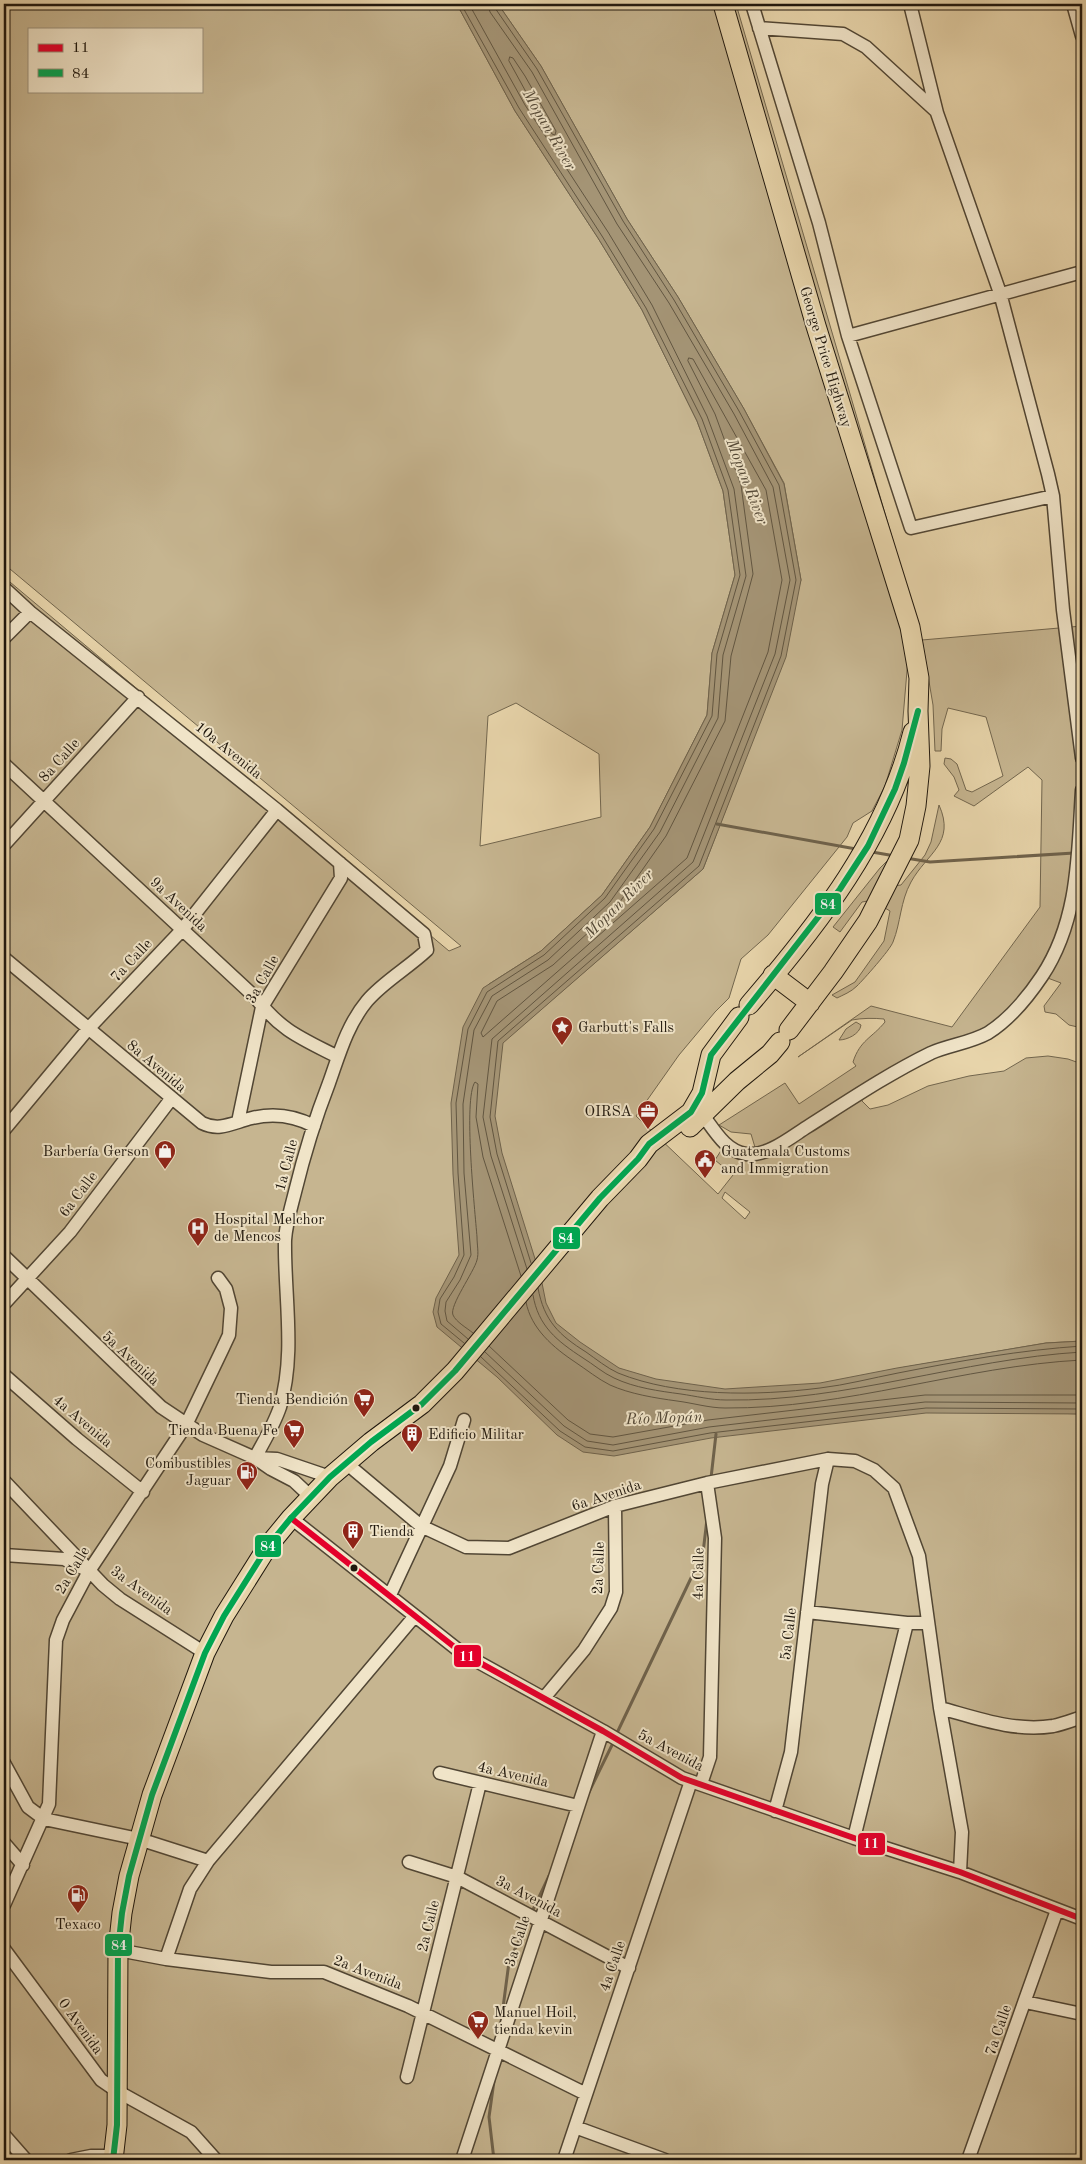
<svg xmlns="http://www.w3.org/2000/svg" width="1086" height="2164" viewBox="0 0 1086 2164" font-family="'Old Standard TT',serif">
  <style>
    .green { fill: #c6b590; stroke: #72664e; fill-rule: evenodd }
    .water { fill: #a49475; stroke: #6f624b }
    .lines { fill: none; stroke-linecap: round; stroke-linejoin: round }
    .shore { stroke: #625641; stroke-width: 1 }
    .stream { stroke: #6f624b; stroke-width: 3 }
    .minor-casing { stroke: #514634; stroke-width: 15 }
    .highway-casing { stroke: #1f170d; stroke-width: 21 }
    .minor { stroke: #f0e4c8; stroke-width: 12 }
    .highway { stroke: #e8d5ab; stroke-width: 19 }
    .bus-1-casing { stroke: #f0e4c8; stroke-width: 10 }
    .bus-2-casing { stroke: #f0e4c8; stroke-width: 10 }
    .bus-1 { stroke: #e4002b; stroke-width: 6 }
    .bus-2 { stroke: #00a651; stroke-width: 6 }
    .bus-dot { fill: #1f170d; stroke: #f0e4c8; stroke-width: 2 }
    .labels { text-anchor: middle; stroke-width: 4; stroke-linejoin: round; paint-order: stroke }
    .street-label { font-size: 15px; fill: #1f170d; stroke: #f0e4c8 }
    .poi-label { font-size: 15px; fill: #1f170d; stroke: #f0e4c8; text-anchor: start }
    .water-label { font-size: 16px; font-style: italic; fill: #544937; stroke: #f0e4c8 }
    .line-badge { stroke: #f0e4c8; stroke-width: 2 }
    .badge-label { font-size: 14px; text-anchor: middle; font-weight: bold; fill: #fff }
  </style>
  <rect width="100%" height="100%" fill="#e8d5ab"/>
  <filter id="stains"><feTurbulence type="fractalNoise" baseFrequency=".004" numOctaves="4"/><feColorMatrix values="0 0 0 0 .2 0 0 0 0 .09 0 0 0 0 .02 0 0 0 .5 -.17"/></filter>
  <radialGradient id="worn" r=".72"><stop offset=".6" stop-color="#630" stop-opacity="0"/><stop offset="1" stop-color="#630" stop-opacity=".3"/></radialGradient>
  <path class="green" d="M4 4H453L459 8 515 111 598 238 642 310 697 421 723 491 735 575 712 653 707 715 650 827 602 895 541 951 489 984 530 1019 703 869 736 783 801 580 784 483 744 409 678 297 627 219 541 66 498 4H736L922 640 1082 626V1028L1069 1025 1056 1014 1045 1012 1044 1006 1061 983 1037 974 1008 1018 863 1091 862 1101 870 1109 888 1105 928 1086 969 1076 1004 1071 1026 1058 1048 1056 1068 1059 1082 1064V1341L1046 1343 900 1368 1053 1413 1082 1414V2160H4V577L449 951 461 946 4 564ZM29 29H201V91H29ZM922 640 933 705 935 751H941L942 729 948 708 986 717 1003 776 972 792 966 790 957 764 951 759 945 758 944 764 954 777 959 790 954 796 974 806 1028 767 1042 780 1040 907 952 1027 871 1006 798 1057 852 1020C862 1018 874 1018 884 1019L885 1022C872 1038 860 1040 853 1062L856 1066 799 1104 785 1083 719 1125 731 1132 751 1134 757 1154 726 1148 722 1149 715 1160 733 1175 718 1194 636 1116 679 1055 715 1012 729 998 741 959 768 935 847 837 853 823 872 811 885 786 902 730 909 647ZM516 703 599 754 601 817 480 846 488 716ZM725 1192 750 1212 745 1219 722 1198Z
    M939 805C956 843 927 853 911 882 900 902 901 922 893 942 890 950 864 979 857 986 851 992 843 995 837 998L832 995 855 982 884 941 890 911 885 908 892 886 901 885 925 855 931 842Z
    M895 853 872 895 868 901 862 902 840 932 833 927 880 868Z
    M856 1022 861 1025C860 1034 847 1040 839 1040L846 1029Z"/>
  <path class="water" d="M453 4H498L541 66 627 219 678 297 744 409 784 484 801 580 786 657 703 869 503 1043 495 1116 502 1153 541 1278 546 1303 556 1323 580 1342 619 1368 656 1379 725 1389 820 1383 897 1368 1046 1343 1082 1341V1414L926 1413 711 1438 614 1456 583 1452 557 1435 497 1377 437 1327 433 1312 436 1298 459 1255 453 1174 451 1103 463 1027 483 988 541 951 602 895 650 827 707 715 712 653 735 575 723 491 697 421 642 310 598 238 515 111 459 8Z"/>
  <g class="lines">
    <path class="shore" d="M461 4 519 108 602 236 646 308 702 419 728 490 740 575 717 654 712 716 654 829 605 898 544 955 487 992 468 1029 456 1103 458 1173 464 1255 454 1277 440 1299 438 1312 441 1324 464 1343
      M488 4 490 12 532 72 617 224 669 303 734 414 773 487 790 580 775 654 693 862 492 1039 483 1117 491 1156 527 1269
      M494 4 495 8 537 69 623 221 674 300 739 411 779 485 796 580 781 656 699 866 498 1041 490 1117 497 1154 531 1263
      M510 57 513 58 525 76 556 131 555 135 552 134 531 101 509 61Z
      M689 358 693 359 766 490 782 580 768 652 687 858 483 1037 481 1033 497 1001 553 965 617 906 666 836 725 721 731 656 753 574 741 485 715 414 688 361Z
      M538 1288C544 1321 559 1335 586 1352 596 1359 607 1368 618 1373 677 1397 757 1396 820 1388 846 1385 872 1378 898 1373 959 1361 1021 1350 1082 1346
      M533 1295C538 1326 557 1341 583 1358 593 1364 603 1373 614 1378 635 1388 659 1391 681 1394 695 1396 711 1400 726 1400 846 1402 962 1359 1082 1352
      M526 1302C531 1329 554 1348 575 1362 587 1370 598 1379 610 1385 630 1394 655 1398 677 1401 693 1403 709 1408 725 1408 846 1409 962 1366 1082 1360
      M473 1333C467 1328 456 1322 453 1315 449 1306 474 1272 477 1260 479 1253 477 1245 477 1237 475 1211 463 1099 475 1082L478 1084 476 1117 483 1157 521 1276
      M468 1339 447 1321 445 1311 446 1302 460 1280 471 1255 464 1173 463 1104 474 1030 492 996 548 960 610 902 660 832 718 718 723 655 746 576 734 489 707 416 652 305 608 232 525 105 469 4
      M489 1346 568 1420 590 1434 613 1437 708 1420 925 1395H1082
      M485 1352 564 1426 587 1441 613 1445 709 1427 925 1402 1082 1403
      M481 1357 560 1431 585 1447 613 1451 710 1433 926 1408 1082 1409"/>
    <path class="stream" d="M717 824 856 849
      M872 852 895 856
      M906 858 930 862 1074 853
      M711 1478 716 1434
      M616 1735 703 1553 707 1519
      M589 1792 614 1741
      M531 1914 549 1876
      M501 2023 509 1962 529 1919
      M494 2081 489 2117 494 2160"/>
    <g class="minor-casing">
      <path id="minor" d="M752 4 819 223 848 336 911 528 1053 496
        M910 4 937 113 1000 293 1048 474 1053 496 1063 610 1082 758
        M1073 4 1082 36
        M759 28 843 34 866 47 936 111
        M848 336 1082 272
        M4 588 30 612 277 810 424 934 427 950C408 968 383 982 367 1001 347 1025 339 1055 329 1083 315 1119 304 1155 295 1192 291 1208 286 1224 285 1240 284 1295 296 1353 280 1407 274 1425 264 1441 255 1458
        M4 638 30 612
        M4 764 255 997C281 1031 301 1038 338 1057
        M4 845 138 697
        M4 958 202 1123C220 1132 234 1122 252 1118 273 1113 295 1116 314 1126
        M698 1109C712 1125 723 1151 746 1154 767 1157 791 1137 807 1127 848 1101 888 1074 931 1053 949 1045 970 1043 988 1033 1010 1019 1028 997 1042 976 1079 920 1078 854 1082 790
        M238 1122 262 1007 341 878 340 863
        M4 1130 88 1029 182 930 277 810
        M4 1256 161 1407 203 1435 255 1458 271 1469 294 1481 310 1496
        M4 1304 70 1232 171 1099
        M4 1375 77 1439 143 1492
        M255 1458 277 1459 330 1477
        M346 1463 421 1526 466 1547 509 1548 615 1506 707 1483 828 1459 855 1461 874 1470 894 1488 919 1556 940 1708 962 1832 960 1872
        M4 1481 103 1585 120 1599 205 1653
        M291 1518 462 1653 603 1731 682 1778 854 1838 960 1872 1082 1919
        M4 1555 64 1559 83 1568
        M390 1595 450 1466 464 1420
        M807 1612 907 1623H927
        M544 1698 584 1650 611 1608 616 1592 615 1506
        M940 1708C977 1718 1014 1732 1053 1726 1063 1724 1073 1720 1082 1717
        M4 1763 28 1807 44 1819 139 1839 208 1861
        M440 1773 578 1806
        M701 1784 710 1757 715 1538 707 1483
        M775 1811 791 1752 822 1484 828 1459
        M854 1838 907 1623
        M4 1843 23 1865
        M409 1862 457 1877 629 1968
        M4 1905 49 1804 56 1640 63 1620 89 1571 186 1425 222 1350 229 1335 231 1308 226 1289 218 1278
        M4 1949 101 2080 117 2091 191 2132 216 2160
        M118 1950 166 1959 271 1972H324L408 2006 586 2094
        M166 1959 190 1889 208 1861 414 1617
        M1025 2002 1082 2014
        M407 2077 480 1783
        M575 2127 665 2160
        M4 2135 26 2160
        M71 2160 91 2156H114
        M462 2160 603 1731
        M564 2160 691 1781
        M968 2160 1057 1910"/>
    </g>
    <g class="highway-casing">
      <path id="highway" d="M723 4 816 326 910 627 919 678 918 711 920 766 916 806 909 840 868 921 833 972 789 1030
        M773 975 810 1003
        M749 1005C818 925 887 837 913 732
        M690 1127 737 1081 770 1054 780 1042
        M113 2160 117 2125 118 1950 122 1913 129 1876 152 1795 205 1653 224 1616 268 1546 291 1518 330 1477 371 1442 422 1404 455 1371 600 1198 638 1159 649 1144 691 1112 702 1093 711 1055 739 1017"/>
    </g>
    <use href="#minor" class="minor"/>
    <use href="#highway" class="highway"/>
    <g class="bus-1-casing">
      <path id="bus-1" d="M291 1518 462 1653 603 1731 682 1778 854 1838 960 1872 1082 1919"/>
    </g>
    <g class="bus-2-casing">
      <path id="bus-2" d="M113 2160 117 2125 118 1950 122 1913 129 1876 152 1795 205 1653 224 1616 268 1546 291 1518 330 1477 371 1442 422 1404 455 1371 600 1198 638 1159 649 1144 691 1112 702 1093 711 1055 840 889 868 846 895 789 904 763 918 711"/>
    </g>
    <use href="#bus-1" class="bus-1"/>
    <use href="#bus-2" class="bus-2"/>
  </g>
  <defs>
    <g id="sight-pin" transform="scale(1.125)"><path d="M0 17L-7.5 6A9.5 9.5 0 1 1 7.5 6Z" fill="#8f2418" stroke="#f0e4c8"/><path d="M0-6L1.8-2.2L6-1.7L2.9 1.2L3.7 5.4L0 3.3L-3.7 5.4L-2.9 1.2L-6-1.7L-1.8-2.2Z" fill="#fff"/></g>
    <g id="office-pin" transform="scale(1.125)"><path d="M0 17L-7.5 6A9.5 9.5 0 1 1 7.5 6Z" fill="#8f2418" stroke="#f0e4c8"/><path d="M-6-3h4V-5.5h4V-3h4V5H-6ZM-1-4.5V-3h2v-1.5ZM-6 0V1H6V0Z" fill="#fff"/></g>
    <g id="shop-pin" transform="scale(1.125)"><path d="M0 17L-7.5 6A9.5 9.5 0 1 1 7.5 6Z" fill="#8f2418" stroke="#f0e4c8"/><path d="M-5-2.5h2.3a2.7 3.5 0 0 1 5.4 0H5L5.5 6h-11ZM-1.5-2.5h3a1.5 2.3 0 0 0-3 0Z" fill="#fff"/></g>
    <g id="civic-pin" transform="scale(1.125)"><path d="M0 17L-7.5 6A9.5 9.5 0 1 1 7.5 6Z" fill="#8f2418" stroke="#f0e4c8"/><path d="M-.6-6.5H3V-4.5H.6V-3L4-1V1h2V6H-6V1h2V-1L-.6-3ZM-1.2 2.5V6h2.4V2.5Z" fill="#fff"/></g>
    <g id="hospital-pin" transform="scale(1.125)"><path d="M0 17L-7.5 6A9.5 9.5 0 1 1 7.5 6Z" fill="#8f2418" stroke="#f0e4c8"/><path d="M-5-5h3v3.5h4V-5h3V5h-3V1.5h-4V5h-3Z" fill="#fff"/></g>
    <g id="supermarket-pin" transform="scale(1.125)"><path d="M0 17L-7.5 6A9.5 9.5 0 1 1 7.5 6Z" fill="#8f2418" stroke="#f0e4c8"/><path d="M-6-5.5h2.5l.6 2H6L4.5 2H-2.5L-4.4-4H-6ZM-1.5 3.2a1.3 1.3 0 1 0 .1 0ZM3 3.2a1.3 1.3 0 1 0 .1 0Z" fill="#fff"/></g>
    <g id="building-pin" transform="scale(1.125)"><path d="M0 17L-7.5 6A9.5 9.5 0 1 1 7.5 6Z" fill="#8f2418" stroke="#f0e4c8"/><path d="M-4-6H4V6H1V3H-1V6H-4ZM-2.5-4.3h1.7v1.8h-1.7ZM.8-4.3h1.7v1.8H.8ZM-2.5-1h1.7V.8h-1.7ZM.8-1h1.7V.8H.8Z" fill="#fff"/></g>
    <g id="fuel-pin" transform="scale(1.125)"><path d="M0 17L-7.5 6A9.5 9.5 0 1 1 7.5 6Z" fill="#8f2418" stroke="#f0e4c8"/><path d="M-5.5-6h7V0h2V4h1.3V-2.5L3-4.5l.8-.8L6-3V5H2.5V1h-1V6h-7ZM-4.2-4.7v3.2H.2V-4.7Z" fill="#fff"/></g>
  </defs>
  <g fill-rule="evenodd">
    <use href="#sight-pin" x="562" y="1027"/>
    <use href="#office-pin" x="648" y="1111"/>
    <use href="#shop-pin" x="165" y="1151"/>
    <use href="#civic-pin" x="705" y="1160"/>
    <use href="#hospital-pin" x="198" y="1228"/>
    <use href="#supermarket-pin" x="364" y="1399"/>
    <use href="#supermarket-pin" x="294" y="1430"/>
    <use href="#building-pin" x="412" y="1434"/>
    <use href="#fuel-pin" x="247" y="1472"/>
    <use href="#building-pin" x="353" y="1531"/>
    <use href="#fuel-pin" x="78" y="1895"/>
    <use href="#supermarket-pin" x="478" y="2021"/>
  </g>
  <g class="bus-dot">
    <circle cx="416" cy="1408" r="4.5"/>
    <circle cx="354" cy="1568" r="4.5"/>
  </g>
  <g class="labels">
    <g class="street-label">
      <text transform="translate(826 357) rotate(73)" y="5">George Price Highway</text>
      <text transform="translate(229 750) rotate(39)" y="5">10a Avenida</text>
      <text transform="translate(59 760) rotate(-48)" y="5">8a Calle</text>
      <text transform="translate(179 904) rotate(43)" y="5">9a Avenida</text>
      <text transform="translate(131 960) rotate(-47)" y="5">7a Calle</text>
      <text transform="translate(262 979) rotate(-61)" y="5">3a Calle</text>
      <text transform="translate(157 1066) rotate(40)" y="5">8a Avenida</text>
      <text transform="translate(286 1165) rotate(-75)" y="5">1a Calle</text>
      <text transform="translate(78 1194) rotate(-53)" y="5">6a Calle</text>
      <text transform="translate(131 1358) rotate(43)" y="5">5a Avenida</text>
      <text transform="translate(83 1421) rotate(40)" y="5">4a Avenida</text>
      <text transform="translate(606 1495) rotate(-18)" y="5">6a Avenida</text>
      <text transform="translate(598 1568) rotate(-88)" y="5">2a Calle</text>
      <text transform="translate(72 1570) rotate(-59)" y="5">2a Calle</text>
      <text transform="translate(698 1574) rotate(-89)" y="5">4a Calle</text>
      <text transform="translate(142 1590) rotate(36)" y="5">3a Avenida</text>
      <text transform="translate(788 1634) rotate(-83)" y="5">5a Calle</text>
      <text transform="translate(671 1750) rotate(28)" y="5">5a Avenida</text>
      <text transform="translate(513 1774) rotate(13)" y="5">4a Avenida</text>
      <text transform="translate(529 1896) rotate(28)" y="5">3a Avenida</text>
      <text transform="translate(428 1926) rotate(-76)" y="5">2a Calle</text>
      <text transform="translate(517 1941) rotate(-72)" y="5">3a Calle</text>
      <text transform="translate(612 1966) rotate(-71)" y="5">4a Calle</text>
      <text transform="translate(368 1972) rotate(21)" y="5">2a Avenida</text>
      <text transform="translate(81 2026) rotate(54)" y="5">0 Avenida</text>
      <text transform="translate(998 2030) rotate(-71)" y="5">7a Calle</text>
    </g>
    <g class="poi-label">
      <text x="578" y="1032">Garbutt's Falls</text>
      <text x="632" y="1116" text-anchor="end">OIRSA</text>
      <text x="149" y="1156" text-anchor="end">Barbería Gerson</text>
      <text x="721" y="1156">Guatemala Customs<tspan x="721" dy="17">and Immigration</tspan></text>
      <text x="214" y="1224">Hospital Melchor<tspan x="214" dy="17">de Mencos</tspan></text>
      <text x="348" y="1404" text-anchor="end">Tienda Bendición</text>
      <text x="278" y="1435" text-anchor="end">Tienda Buena Fe</text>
      <text x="428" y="1439">Edificio Militar</text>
      <text x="231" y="1468" text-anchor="end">Combustibles<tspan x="231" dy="17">Jaguar</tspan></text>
      <text x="369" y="1536">Tienda</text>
      <text x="78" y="1929" text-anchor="middle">Texaco</text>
      <text x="494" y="2017">Manuel Hoil,<tspan x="494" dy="17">tienda kevin</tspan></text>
    </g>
    <g class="water-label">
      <text transform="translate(550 129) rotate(60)" y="6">Mopan River</text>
      <text transform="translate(748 481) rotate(69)" y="6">Mopan River</text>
      <text transform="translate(618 903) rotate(-45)" y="6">Mopan River</text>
      <text transform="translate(664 1417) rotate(-2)" y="6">Río Mopán</text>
    </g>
  </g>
  <g class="line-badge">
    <rect x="814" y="892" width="28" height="24" rx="5" fill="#00a651"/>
    <rect x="552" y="1226" width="29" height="24" rx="5" fill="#00a651"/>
    <rect x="254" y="1534" width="28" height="24" rx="5" fill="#00a651"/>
    <rect x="453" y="1644" width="29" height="24" rx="5" fill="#e4002b"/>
    <rect x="857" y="1832" width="29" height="24" rx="5" fill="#e4002b"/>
    <rect x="104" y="1933" width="29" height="24" rx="5" fill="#00a651"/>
  </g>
  <g class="badge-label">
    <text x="828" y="909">84</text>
    <text x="566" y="1243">84</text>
    <text x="268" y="1551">84</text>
    <text x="467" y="1661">11</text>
    <text x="871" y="1848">11</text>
    <text x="119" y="1950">84</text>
  </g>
  <rect width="1086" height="2164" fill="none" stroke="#e8d5ab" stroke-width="20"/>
  <rect x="5" y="5" width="1076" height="2154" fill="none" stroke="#1f170d" stroke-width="2.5"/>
  <rect x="10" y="10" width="1066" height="2144" fill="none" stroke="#1f170d"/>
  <rect x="28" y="28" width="175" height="65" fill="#f0e4c8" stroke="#9c927d"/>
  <rect x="38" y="44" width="25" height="8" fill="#e4002b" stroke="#9c927d"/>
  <text x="72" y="52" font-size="15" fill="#1f170d">11</text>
  <rect x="38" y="69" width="25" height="8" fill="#00a651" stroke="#9c927d"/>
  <text x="72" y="78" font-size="15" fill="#1f170d">84</text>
  <rect width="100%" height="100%" filter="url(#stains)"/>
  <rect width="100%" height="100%" fill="url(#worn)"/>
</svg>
